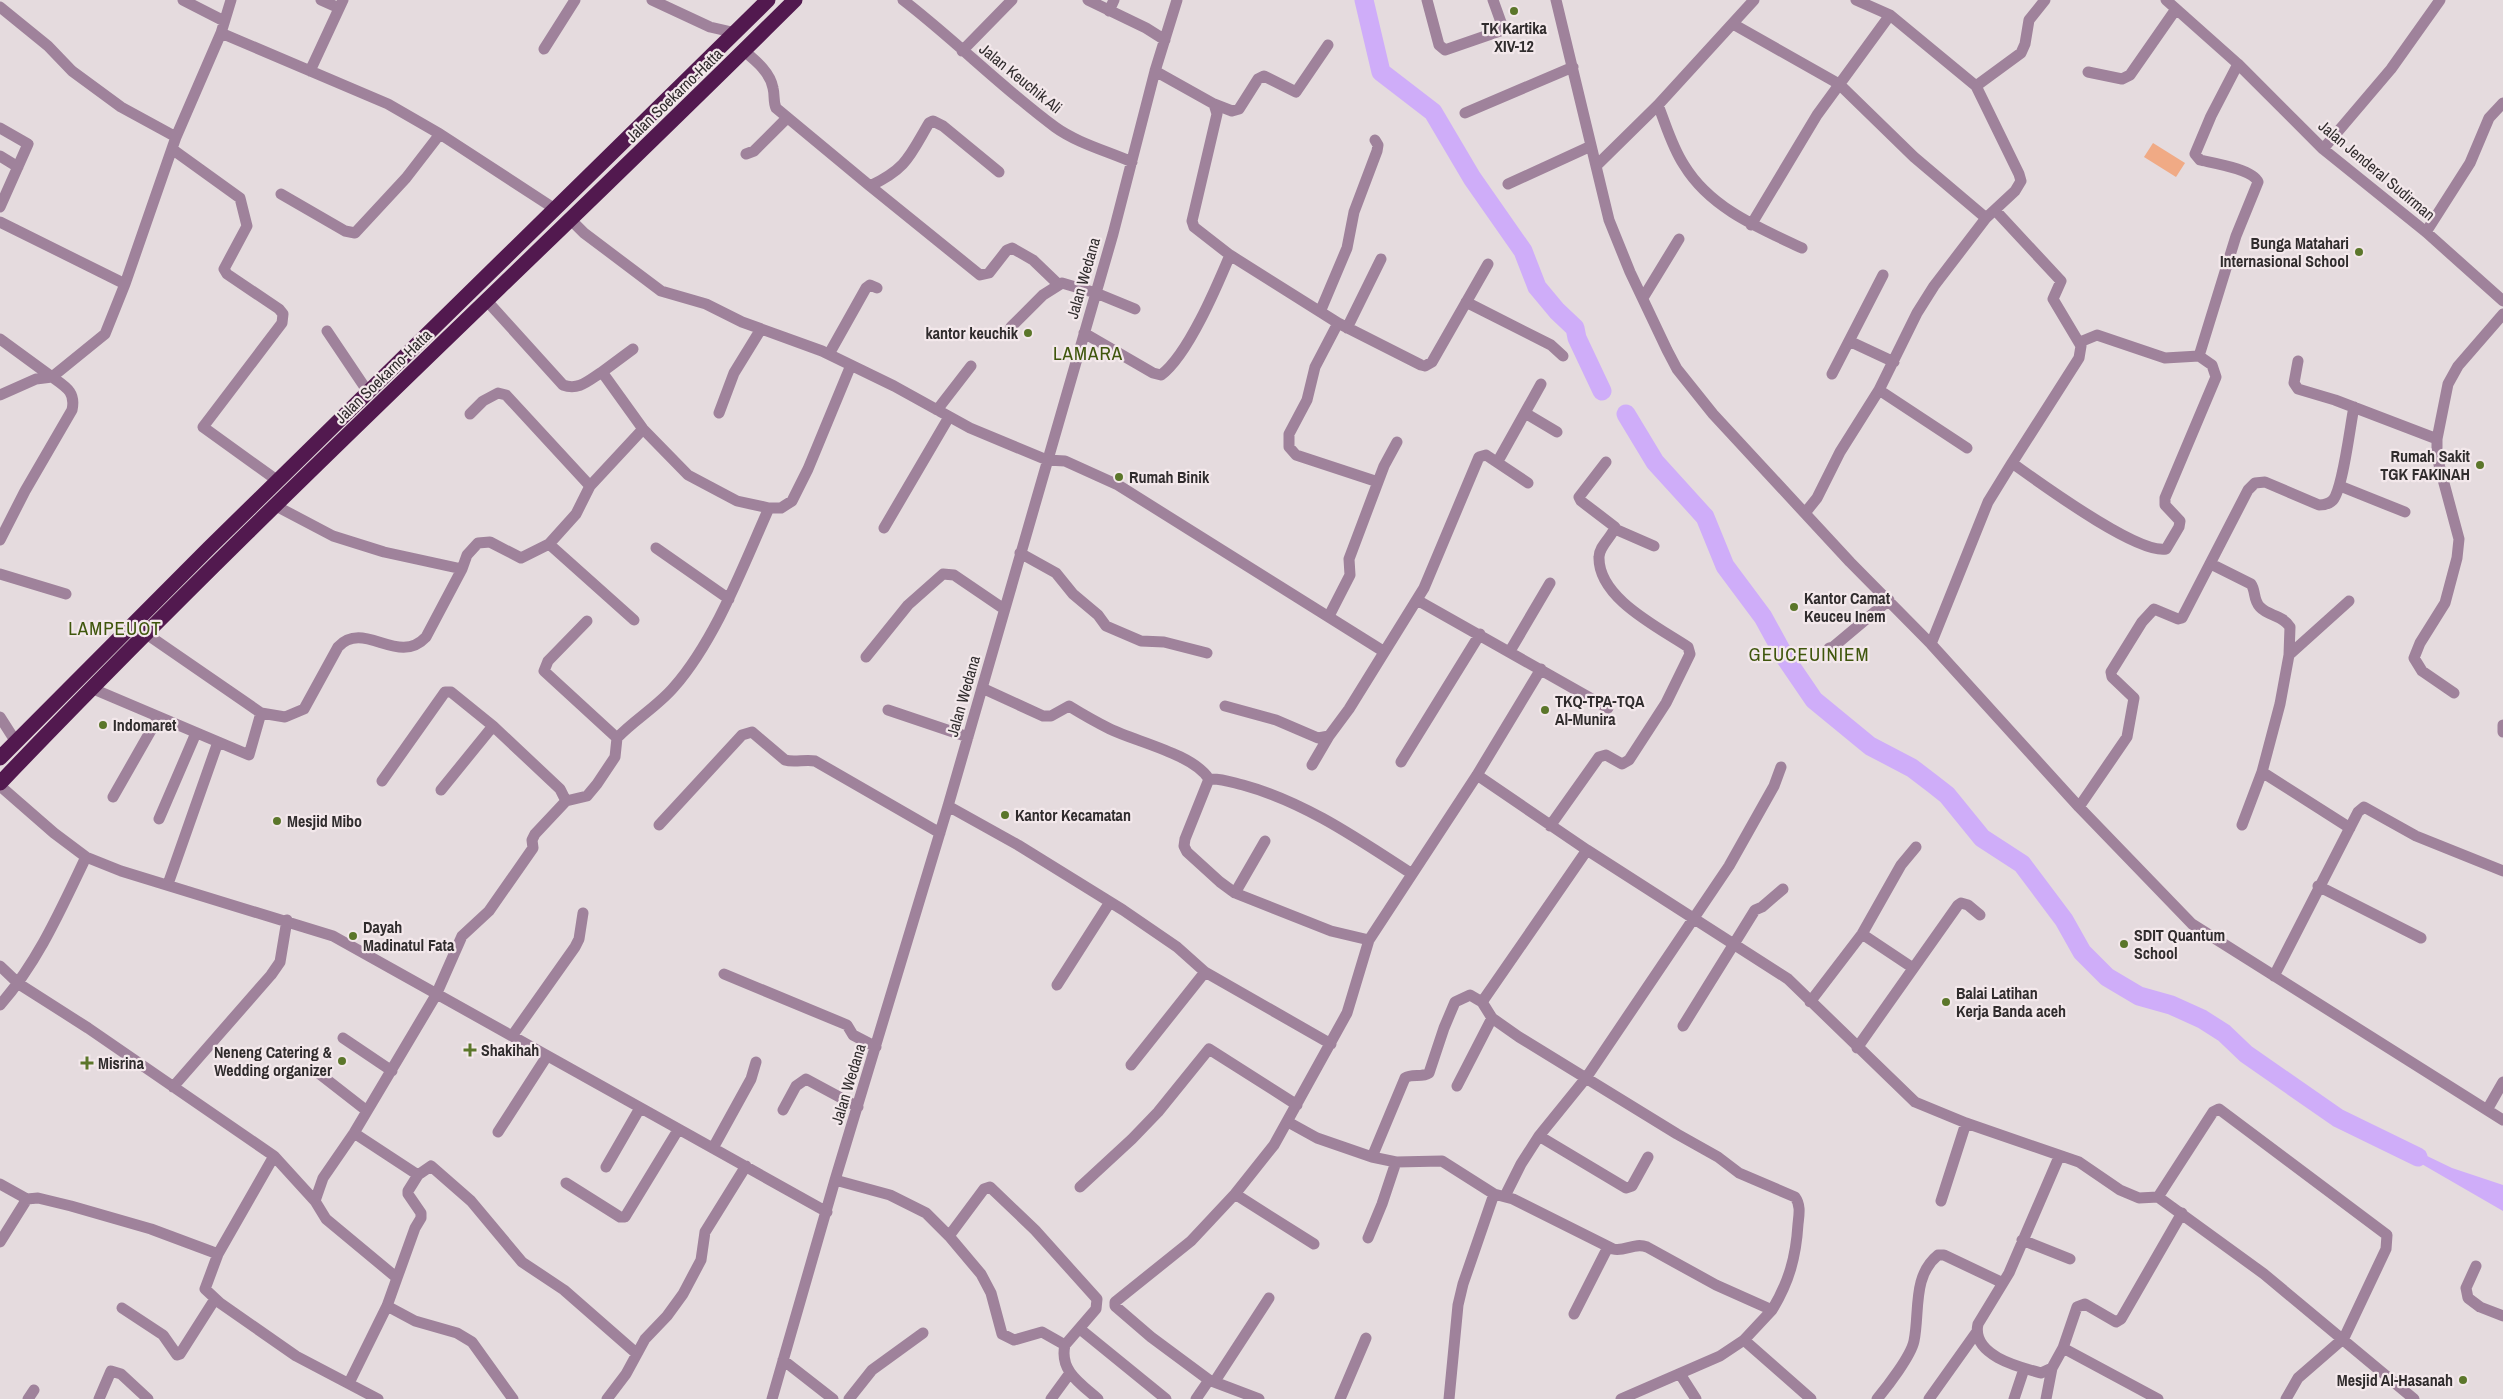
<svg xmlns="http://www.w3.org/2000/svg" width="2503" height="1399" viewBox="0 0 2503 1399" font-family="'Archivo Narrow',sans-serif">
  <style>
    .green { fill: #f0aa85 }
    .water { fill: #cfadf9 }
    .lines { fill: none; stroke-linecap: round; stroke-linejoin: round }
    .river { stroke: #cfadf9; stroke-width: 19 }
    .minor { stroke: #9f829b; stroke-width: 11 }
    .highway { stroke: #52194f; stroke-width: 15 }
    .poi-dot { fill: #5b762a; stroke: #f3e8eb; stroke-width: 2 }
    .labels { text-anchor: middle; stroke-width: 4.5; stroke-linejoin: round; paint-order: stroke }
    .poi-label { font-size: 16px; font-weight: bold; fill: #302c2d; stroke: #f3e8eb; text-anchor: start }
    .street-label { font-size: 16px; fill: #302c2d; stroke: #f3e8eb }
    .quarter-label { font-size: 19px; letter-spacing: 1px; fill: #3f560c; stroke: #f3e8eb }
  </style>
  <rect width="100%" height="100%" fill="#e5dbde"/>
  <path class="green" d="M2153 143 2185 163 2176 177 2144 157Z"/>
  <path class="water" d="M2398 1142 2452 1168 2503 1185V1211L2394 1148Z"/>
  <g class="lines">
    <path class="river" d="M1364 0 1381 72 1433 112 1472 178 1523 251 1537 287 1557 311 1575 328 1577 338 1602 391
      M1626 414 1655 462 1705 517 1725 566 1763 617 1786 659 1814 700 1870 746 1912 768 1933 784 1947 795 1982 838 2022 864 2064 920 2082 952 2107 977 2139 996 2171 1005 2202 1019 2224 1033 2246 1054 2338 1118 2418 1157"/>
    <path class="minor" d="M183 0 224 21
      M321 0 339 8
      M652 0 710 27 736 33
      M903 0C955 40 1002 88 1055 127 1077 143 1107 151 1132 162
      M1088 0 1146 28 1165 40
      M1427 0 1439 45 1445 50 1500 31 1502 25 1493 0
      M1556 0 1609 220 1630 272 1667 350 1677 369 1713 414 1850 562 1931 644 2079 807 2192 924 2503 1120
      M2166 0 2238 64 2323 149 2426 232 2503 301
      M0 7 48 46 72 71 121 107 176 137
      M1109 11 1114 0
      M1733 24 1839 84 1914 157 1986 218
      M221 33 388 104 440 134 555 209
      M544 49 575 0
      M744 51C756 61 770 72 773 88 775 96 773 101 776 108L870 186C907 168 909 157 929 123L933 121 943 126 999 172
      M962 51 1012 0
      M310 71 343 0
      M1155 71 1214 104 1217 114 1192 221 1194 227 1230 255 1338 323 1421 365 1425 366 1432 362 1488 264
      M2088 72 2122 79 2130 75 2176 9
      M1976 86 2021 53 2025 44 2029 20 2045 0
      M1214 104 1232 111 1239 109 1258 79 1264 76 1296 92 1328 45
      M1658 105C1666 125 1672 147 1684 165 1710 208 1759 228 1802 248
      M1465 113 1573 67
      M0 128 28 144 0 207
      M172 149 240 198 247 226 224 269 227 274 279 309 283 314 282 323 203 427 278 481
      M2323 149 2391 69 2440 0
      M746 154 754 151 787 118
      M0 156 18 167
      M1596 166 1658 105 1754 0
      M1508 184 1591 146
      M870 186 980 275 989 273 1007 250 1012 248 1033 260 1058 284
      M281 194 345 231 355 233 406 178 440 134
      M1995 210 2061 281 2053 299 2081 346 2079 358 2012 463
      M571 220 584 233 661 291 706 304 742 322 822 351 894 386 970 428 1047 460 1065 461 1118 485 1383 651
      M0 222 125 284 176 137 221 33 231 0
      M1751 225 1817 115 1890 15
      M2426 232 2470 163 2489 118 2503 103
      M1643 298 1679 239
      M487 301 563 385C579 391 589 380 602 372L643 429 688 475 737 501 769 508H781L792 501 808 469 851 365
      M1466 302 1551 345 1563 356
      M1320 312 1347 248 1354 212 1377 151 1378 145 1375 140
      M1338 323 1315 367 1307 400 1289 434V447L1296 455 1378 482
      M1011 327 1043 295 1062 283 1096 293 1135 309
      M1347 328 1381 259
      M327 331 368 392
      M1084 333 1153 373 1161 375C1188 355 1217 286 1230 255
      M0 339 52 377 105 334 125 284
      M1849 341 1894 362
      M2080 342 2097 335 2165 358 2199 356
      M829 354 866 288 870 285 877 288
      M2298 361 2294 383 2298 389 2335 400 2437 439
      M602 372 633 349
      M1832 374 1883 275
      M1879 390 1967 448
      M0 395 36 379 52 377C66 387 76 392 72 410L25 491 0 540
      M937 410 971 366
      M719 413 734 373 761 329
      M1525 413 1557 432
      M470 414 483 401 498 393 506 395 590 486
      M1498 461 1541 384
      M2340 486 2405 512
      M274 505 333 536 384 552 462 569
      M1805 513 1817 498 1840 452 1879 390 1917 313 1934 286 1986 218 2015 191 2021 181 2019 174 1976 86 1890 15 1856 0
      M884 528 949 417
      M1615 529 1654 546
      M549 544 634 620
      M656 548 729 599
      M1020 553 1056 573 1073 594 1098 615 1106 626 1141 641 1164 642 1207 653
      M2211 564 2251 584C2256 591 2253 600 2260 607 2268 616 2283 615 2290 627L2289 655 2280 704 2262 772 2350 828
      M0 574 66 594
      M1417 600 1608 708
      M1329 616 1350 575 1349 559 1384 466 1397 442
      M587 621 548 661 544 671 617 738
      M1931 644 1988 502 2012 463C2039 482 2136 554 2166 549L2179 527 2180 521 2165 505V498L2216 377 2212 365 2199 356 2236 236 2258 182C2253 169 2213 163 2200 160L2195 154 2211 116 2238 64
      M1829 648 1833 647 1889 600
      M1510 651 1550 583
      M2289 655 2349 601
      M866 657 908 605 943 574 954 575 1004 609
      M91 688 249 755 261 713 145 633
      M982 688 1043 716H1051L1069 706C1082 714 1096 722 1110 729 1137 742 1193 754 1209 779L1185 839 1184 846 1187 852 1220 882 1235 893 1331 931 1369 940
      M2454 693 2422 671 2414 658 2420 643 2445 603 2457 558 2459 539 2437 457V439L2448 384 2458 366 2503 314
      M1225 706 1276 720 1318 738 1329 736 1349 709 1424 588 1479 457 1486 455 1528 483
      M888 710 968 737
      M261 713 285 717 304 709 338 647C364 619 398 667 426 637L462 569 467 555 478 543 490 542 521 558 549 544 576 514 590 486 643 429
      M0 717 16 742
      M2503 725V732
      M1401 762 1480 634
      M1312 765 1329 736
      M1477 775 1587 850 1788 979 1915 1102 1966 1123 2079 1162 2120 1190 2139 1198 2158 1197 2264 1274 2414 1399
      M1209 779C1221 778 1231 782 1243 785 1305 802 1358 839 1412 874
      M382 781 445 692H451L493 726 560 789 566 801
      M0 786 54 833 86 857 121 871 333 936 827 1212
      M441 790 493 726
      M113 797 158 718
      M948 806 1018 845 1123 910 1177 947 1205 972 1331 1044
      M2079 807 2127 737 2134 698 2112 677 2111 672 2142 622 2154 609 2178 619 2182 618 2248 490 2255 483 2265 482 2319 505C2325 505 2329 504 2333 500 2343 488 2350 426 2354 407
      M159 819 196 733
      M659 825 742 735 752 732 785 760C794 763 805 759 815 761L940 833
      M2242 825 2262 772
      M1550 826 1599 757 1606 755 1622 764 1629 760 1666 703 1690 654 1688 647C1658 627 1598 598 1599 557 1599 546 1612 537 1615 527L1581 501 1579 497 1606 462
      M1587 850 1482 1002 1492 1018 1519 1037 1677 1134 1718 1157 1739 1173 1795 1197C1801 1205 1799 1215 1798 1224 1796 1257 1789 1282 1772 1310
      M168 884 218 742
      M2318 886 2421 938
      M1235 893 1265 841
      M1862 934 1913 968
      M0 966 19 984 88 1028 274 1156 315 1201
      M724 974 847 1025 853 1035 876 1047
      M2274 976 2358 812 2364 807 2416 836 2503 871
      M1057 985 1110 902
      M1810 1002 1862 934 1901 865 1916 847
      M0 1005C38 962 61 909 86 857
      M1683 1026 1755 910 1762 907 1783 889
      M512 1036 575 947 579 939 583 913
      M343 1038 392 1071
      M1857 1048 1958 905 1961 903 1968 905 1980 915
      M1131 1065 1205 972
      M317 1072 367 1111
      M1457 1086 1492 1018
      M173 1087 271 975 280 962 287 920
      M783 1110 796 1086 806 1079 858 1107
      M2487 1110 2503 1082
      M1288 1122 1317 1138 1372 1157 1396 1162 1442 1161 1494 1194 1513 1199 1613 1249C1625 1252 1634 1242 1647 1247L1716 1285 1772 1310 1744 1340 1720 1356 1621 1399
      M498 1132 547 1056
      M354 1133 418 1175
      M1539 1136 1626 1188 1632 1186 1648 1157
      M713 1148 751 1079 756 1062
      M274 1156 218 1254 205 1289 220 1303 296 1356 378 1399
      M1372 1157 1405 1078C1412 1073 1422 1078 1429 1073L1444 1028 1455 1002 1470 995 1482 1002
      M606 1167 640 1108
      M835 1180 890 1195 926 1213 949 1236 981 1274 991 1293 1002 1334 1014 1340 1042 1332 1065 1345C1059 1371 1081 1384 1098 1399
      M566 1183 620 1217H625L678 1130
      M0 1184 27 1199 38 1198 71 1206 151 1229 218 1254
      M1080 1187 1132 1139 1158 1112 1209 1049 1297 1105
      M1235 1194 1314 1244
      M1505 1196 1521 1164 1539 1136 1586 1078 1729 866 1774 786 1781 767
      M2158 1197 2213 1112 2219 1109 2387 1235 2386 1249 2344 1338 2298 1378 2286 1399
      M1941 1201 1966 1123
      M949 1236 984 1189 990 1187 1035 1230 1097 1299 1096 1309 1065 1345
      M1368 1238 1382 1204 1396 1162
      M2022 1240 2070 1259
      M0 1242 27 1199
      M2476 1266 2466 1288 2468 1298 2480 1307 2503 1316
      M397 1278 415 1228 421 1218V1213L408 1194V1191L418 1175 431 1166 471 1201 522 1262 564 1290 636 1353
      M387 1306 415 1321 457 1333 472 1342 513 1399
      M122 1308 163 1335 177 1355 180 1354 215 1299
      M1574 1314 1608 1247
      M1080 1329 1166 1399
      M1744 1340 1811 1399
      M2063 1348 2158 1399
      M783 1360 833 1399
      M2052 1368 2041 1373C2018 1367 1971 1355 1978 1324L2009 1273 2059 1157
      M1680 1374 1696 1399
      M1215 1381 1269 1298
      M349 1383 387 1306 397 1278 326 1219 315 1201 323 1178 354 1133 436 995 462 936 489 911 533 848 532 840 535 834 566 801 587 796 597 784 615 757 617 738C634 720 658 706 674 687 716 639 743 566 769 508
      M28 1399 34 1390
      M99 1399 111 1371 121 1374 148 1399
      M607 1399 626 1374 645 1339 667 1316 683 1294 701 1260 705 1232 746 1166
      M772 1399 835 1180 948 806 1113 234 1155 71 1177 0
      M849 1399 872 1370 923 1333
      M1051 1399 1070 1373
      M1196 1399 1209 1380
      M1259 1399 1209 1380 1151 1337 1115 1306V1302L1191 1241 1235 1194 1274 1145 1347 1013 1369 940 1477 775 1541 669
      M1340 1399 1366 1338
      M1449 1399 1458 1305 1463 1284 1494 1194
      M1877 1399C1887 1387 1911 1356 1914 1341 1920 1312 1912 1276 1938 1255H1944L2003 1283
      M1929 1399 1976 1333
      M2014 1399 2024 1369
      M2046 1399 2052 1368 2063 1348 2077 1307 2085 1304 2116 1322 2121 1319 2182 1213"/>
    <path class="highway" d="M0 758 209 548 768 0
      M0 783C257 514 531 262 795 0"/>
  </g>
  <g class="poi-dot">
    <circle cx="1514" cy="11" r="5"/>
    <circle cx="2359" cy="252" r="5"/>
    <circle cx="1028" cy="333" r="5"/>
    <circle cx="2480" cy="465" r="5"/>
    <circle cx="1119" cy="477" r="5"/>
    <circle cx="1794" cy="607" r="5"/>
    <circle cx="1545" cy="710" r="5"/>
    <circle cx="103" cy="725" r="5"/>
    <circle cx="1005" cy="815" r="5"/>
    <circle cx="277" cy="821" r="5"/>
    <circle cx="353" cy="936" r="5"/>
    <circle cx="2124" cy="944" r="5"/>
    <circle cx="1946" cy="1002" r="5"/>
    <path d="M467.5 1042.5h5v5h5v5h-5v5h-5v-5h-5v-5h5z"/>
    <circle cx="342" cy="1061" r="5"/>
    <path d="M84.5 1055.5h5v5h5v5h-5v5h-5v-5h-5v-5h5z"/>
    <circle cx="2463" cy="1380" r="5"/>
  </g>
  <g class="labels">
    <g class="poi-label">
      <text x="1514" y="34" text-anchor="middle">TK Kartika<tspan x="1514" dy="18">XIV-12</tspan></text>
      <text x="2349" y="249" text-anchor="end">Bunga Matahari<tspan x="2349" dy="18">Internasional School</tspan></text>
      <text x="1018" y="339" text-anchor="end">kantor keuchik</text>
      <text x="2470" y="462" text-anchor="end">Rumah Sakit<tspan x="2470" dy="18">TGK FAKINAH</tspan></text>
      <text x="1129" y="483">Rumah Binik</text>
      <text x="1804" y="604">Kantor Camat<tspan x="1804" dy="18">Keuceu Inem</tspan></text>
      <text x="1555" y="707">TKQ-TPA-TQA<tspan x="1555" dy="18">Al-Munira</tspan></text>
      <text x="113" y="731">Indomaret</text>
      <text x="1015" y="821">Kantor Kecamatan</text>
      <text x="287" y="827">Mesjid Mibo</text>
      <text x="363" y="933">Dayah<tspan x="363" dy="18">Madinatul Fata</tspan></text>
      <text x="2134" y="941">SDIT Quantum<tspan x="2134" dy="18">School</tspan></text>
      <text x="1956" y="999">Balai Latihan<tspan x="1956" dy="18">Kerja Banda aceh</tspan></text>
      <text x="481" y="1056">Shakihah</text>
      <text x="332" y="1058" text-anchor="end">Neneng Catering &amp;<tspan x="332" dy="18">Wedding organizer</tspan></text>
      <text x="98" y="1069">Misrina</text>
      <text x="2453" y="1386" text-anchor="end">Mesjid Al-Hasanah</text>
    </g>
    <g class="street-label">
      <text transform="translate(1021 78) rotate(39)" y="6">Jalan Keuchik Ali</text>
      <text transform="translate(674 95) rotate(-44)" y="6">Jalan Soekarno-Hatta</text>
      <text transform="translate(2377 170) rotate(40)" y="6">Jalan Jenderal Sudirman</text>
      <text transform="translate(1083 278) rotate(-74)" y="6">Jalan Wedana</text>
      <text transform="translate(383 376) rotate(-44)" y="6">Jalan Soekarno-Hatta</text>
      <text transform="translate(963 696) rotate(-74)" y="6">Jalan Wedana</text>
      <text transform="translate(848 1084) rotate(-73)" y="6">Jalan Wedana</text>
    </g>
    <g class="quarter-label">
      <text x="1088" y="360">LAMARA</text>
      <text x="115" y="635">LAMPEUOT</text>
      <text x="1809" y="661">GEUCEUINIEM</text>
    </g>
  </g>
</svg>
